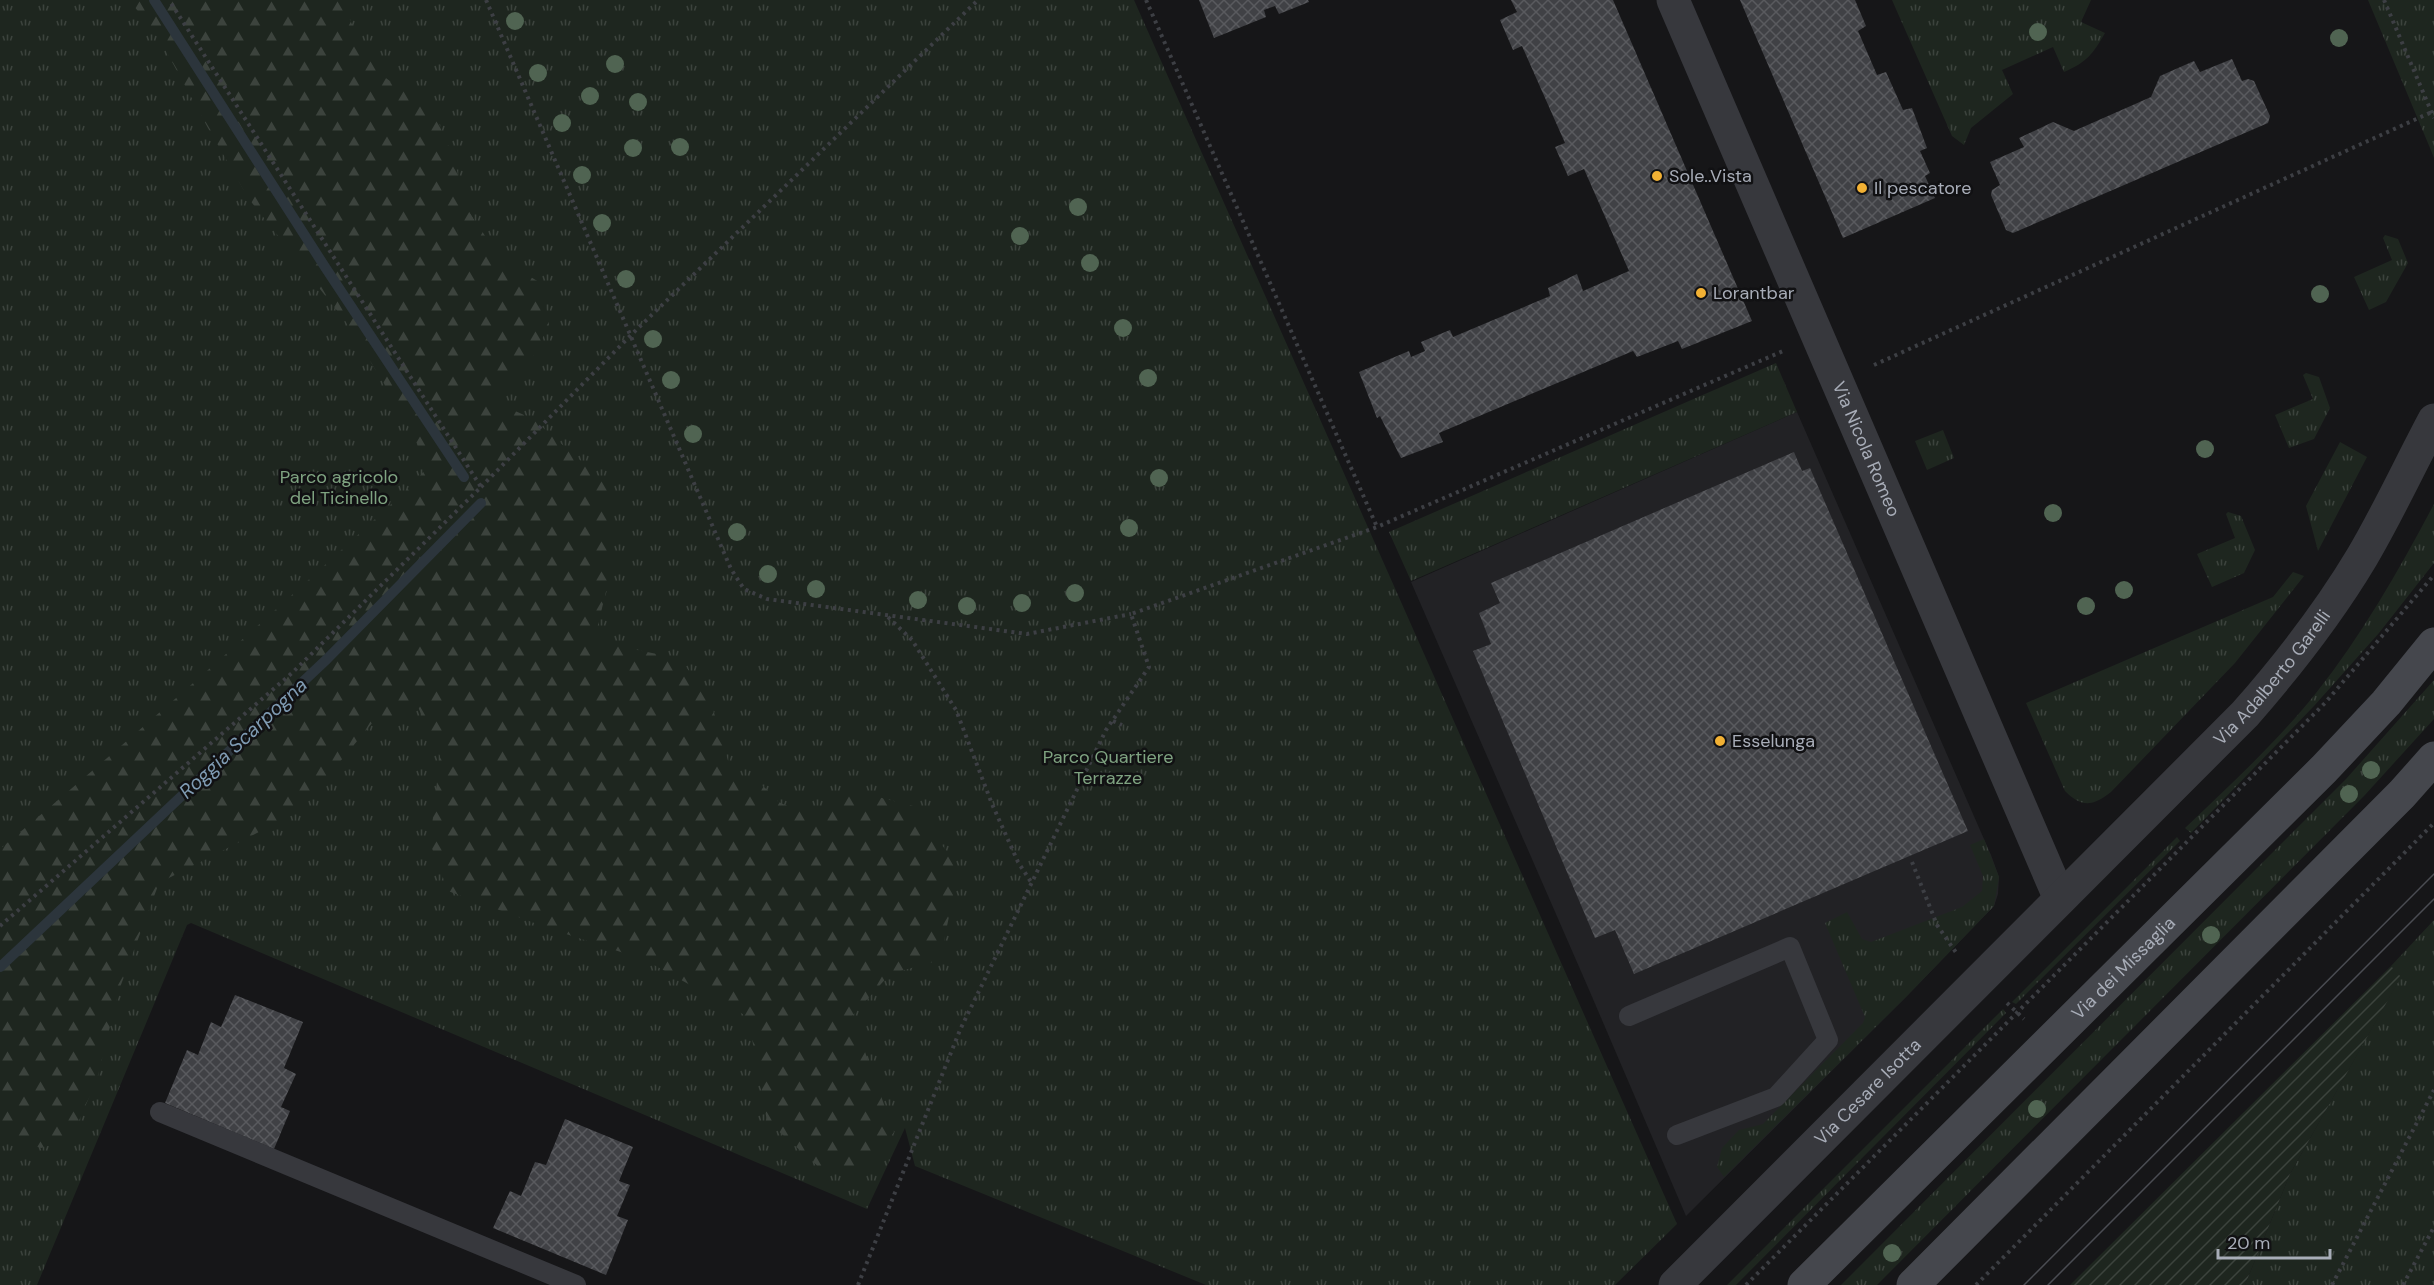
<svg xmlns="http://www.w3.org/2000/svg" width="2434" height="1285" viewBox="0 0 2434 1285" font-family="'DM Sans',sans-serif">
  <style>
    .built { fill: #222225 }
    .grass { fill: url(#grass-tufts) }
    .forest { fill: url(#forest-firs) }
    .garden { fill: url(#garden-furrows) }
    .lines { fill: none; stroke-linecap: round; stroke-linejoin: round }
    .stream { stroke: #2c353c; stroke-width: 10 }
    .building { fill: url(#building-cross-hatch) }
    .path { stroke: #3d3f44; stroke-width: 4; stroke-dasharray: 3 4.5; stroke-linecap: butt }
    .lane { stroke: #37383d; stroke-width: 20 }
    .street { stroke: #37383d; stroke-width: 33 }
    .secondary { stroke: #45474d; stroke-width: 33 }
    .tram { stroke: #4a4c52; stroke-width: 1.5 }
    .tree { fill: #506452 }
    .poi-dot { fill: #f2b134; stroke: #111113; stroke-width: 2 }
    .labels { text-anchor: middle; stroke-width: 5; stroke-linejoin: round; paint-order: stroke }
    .poi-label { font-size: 18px; fill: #a8adb8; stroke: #111113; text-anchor: start }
    .street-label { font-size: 18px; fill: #a8adb8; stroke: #111113 }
    .park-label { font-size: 18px; fill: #7fa381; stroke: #111113 }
    .water-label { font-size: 20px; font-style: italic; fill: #7f9bb3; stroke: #111113 }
  </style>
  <defs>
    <pattern id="grass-tufts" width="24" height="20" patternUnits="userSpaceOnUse" patternTransform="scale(1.5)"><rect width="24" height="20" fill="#1e261f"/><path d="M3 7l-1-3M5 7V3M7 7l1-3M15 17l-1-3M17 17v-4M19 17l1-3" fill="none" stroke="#3c433d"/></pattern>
    <pattern id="forest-firs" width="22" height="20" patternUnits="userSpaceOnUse" patternTransform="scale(1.5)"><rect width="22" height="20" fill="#1e261f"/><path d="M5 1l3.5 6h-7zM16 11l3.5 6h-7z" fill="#3c433d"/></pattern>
    <pattern id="garden-furrows" width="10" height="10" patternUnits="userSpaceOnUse" patternTransform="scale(1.5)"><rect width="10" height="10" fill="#1e261f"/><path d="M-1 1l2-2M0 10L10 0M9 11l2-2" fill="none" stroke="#3c433d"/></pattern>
    <pattern id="building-cross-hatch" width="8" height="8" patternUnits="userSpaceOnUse" patternTransform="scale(1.5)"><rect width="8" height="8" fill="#404145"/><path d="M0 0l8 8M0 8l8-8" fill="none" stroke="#595a5e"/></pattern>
  </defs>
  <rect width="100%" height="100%" fill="#161618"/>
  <path class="built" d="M1797 412 1991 855 1999 877 1998 894 1994 906 1906 997 1686 1216 1590 992 1411 582Z"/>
  <path class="grass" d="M0 0H1134L1677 1224 1615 1285H1206L915 1166 905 1128 867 1209 191 923 187 925 37 1285H0Z
    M1892 0H2091L2081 22 2105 33C2093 54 2087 62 2064 72L2053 47 2002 70 2013 94 1971 128 1964 145 1952 136Z
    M2368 0H2434V158L2430 148Z
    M2385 235 2398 239 2408 263 2386 302 2369 310 2354 277 2392 260 2383 238Z
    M1776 363 1797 412 1411 581 1389 532Z
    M2306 373 2319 377 2330 408 2314 439 2289 448 2275 415 2313 399 2303 375Z
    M1943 430 1954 458 1927 470 1915 441Z
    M2340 442 2367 457 2318 551 2306 506Z
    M2434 504V563L2379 633 2314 706 2191 833 2185 828C2230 785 2277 742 2316 693 2362 635 2399 570 2434 504Z
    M2228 512 2241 516 2255 550 2244 573 2212 587 2197 554 2235 538 2226 514Z
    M2293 572 2304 576 2235 663 2111 792C2093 806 2082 808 2065 791L2026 703 2273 597Z
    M2434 680V719L2364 796 1877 1285H1841L2346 779Z
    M2177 837 2180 841 2016 1004 2012 1002Z
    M1984 839 1999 877 1994 906 1906 997 1724 1177 1717 1167 1722 1148 1739 1130 1763 1124 1863 1023 1865 1017 1825 923 1847 912 1862 939 1871 942 1962 907 1982 891 1983 876 1970 845Z
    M2434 920V1285H2245L2290 1174 2400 978 2391 966Z
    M2003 1009 2006 1013 1736 1285H1727Z"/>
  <path class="forest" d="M129 0H342L355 32 383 76 434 112 455 161 464 204 499 257 542 284 549 325 532 359 486 398 533 419 607 484 612 567 594 641 681 659 712 706 731 771C742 776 756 781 765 788 770 792 773 798 779 802 803 816 830 810 847 789L913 806 959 868 940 960 890 974 852 1016 894 1132 869 1167 820 1168 767 1121 748 1017 645 960 548 928 448 891 430 843 440 756 418 707 373 722 298 812 159 883 119 990 97 1079 71 1139 41 1148 0 1134V849C142 730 280 608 415 482L428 466 401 411 346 322 249 199 208 128 158 36Z"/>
  <path class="garden" d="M2391 966 2401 977 2290 1174 2245 1285H2070Z"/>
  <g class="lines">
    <path class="stream" d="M154 0 325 267 464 477
      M0 967 327 659 481 503"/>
  </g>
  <path class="building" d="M1199 0H1308L1309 2 1279 14 1275 6 1264 10 1266 17 1214 38Z
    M1511 0H1613L1752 321 1682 349 1678 341 1637 357 1633 351 1439 433 1443 442 1401 458 1380 416 1377 418 1359 372 1409 351 1411 357 1425 351 1421 342 1450 330 1453 337 1550 296 1548 288 1577 274 1583 291 1629 271 1584 169 1568 176 1555 147 1565 143 1522 46 1513 50 1500 20 1517 12Z
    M1740 0H1855L1866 26 1858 31 1877 75 1886 72 1903 110 1912 108 1927 148 1920 151 1930 173 1925 176 1935 198 1843 238Z
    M2232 59 2242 81 2248 79 2254 81 2270 116 2268 123 2013 233 2006 230 1991 195 1992 190 2000 185 1990 162 2024 147 2019 138 2053 122 2074 131 2151 97 2160 76 2194 61 2200 72Z
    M1794 452 1802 471 1810 468 1968 831 1634 974 1615 930 1595 938 1473 651 1491 644 1479 613 1500 603 1491 583Z
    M235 995 303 1022 284 1068 296 1074 281 1107 290 1111 274 1149 165 1103 187 1050 198 1055 211 1022 221 1027Z
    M565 1119 633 1147 619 1181 630 1185 617 1216 628 1220 606 1275 493 1228 510 1191 521 1196 535 1162 546 1165Z"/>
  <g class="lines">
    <path class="path" d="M486 0 731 569 744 589 767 599 1027 634 1131 614
      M1146 0 1377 527
      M2384 0 2434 118
      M1874 365 2434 111
      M481 487 631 335 978 0
      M888 617 912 640 956 710 992 804 1018 862 1031 882
      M1113 721 1122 725
      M1912 862 1937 925 1957 954
      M0 926 292 673 481 487 169 0
      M2007 1003 2024 1019
      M858 1285 960 1030 1106 730 1149 667 1131 614 1377 527 1783 351
      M1746 1285 2325 703 2434 575
      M1976 1285 2434 823
      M2332 1285 2434 1090
      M2403 1285 2434 1227"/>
    <path class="lane" d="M1629 1016 1790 947 1828 1040 1776 1097 1677 1135
      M160 1112 576 1285"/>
    <g class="street">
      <path id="s1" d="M1673 0 2060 899"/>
      <path id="s2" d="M1675 1285 2245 714C2288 665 2328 614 2362 557 2388 513 2410 465 2434 420"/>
    </g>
    <g class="secondary">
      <path id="s3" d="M1804 1285 2324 769 2386 703 2434 644"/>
      <path d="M1913 1285 2402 794 2434 758"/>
    </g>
    <path class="tram" d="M2024 1285 2434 874
      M2048 1285 2434 899"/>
  </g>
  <g class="tree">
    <circle cx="515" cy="21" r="9"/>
    <circle cx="2038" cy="32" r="9"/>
    <circle cx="2339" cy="38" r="9"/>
    <circle cx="615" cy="64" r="9"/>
    <circle cx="538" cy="73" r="9"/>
    <circle cx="590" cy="96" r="9"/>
    <circle cx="638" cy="102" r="9"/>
    <circle cx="562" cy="123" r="9"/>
    <circle cx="680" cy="147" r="9"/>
    <circle cx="633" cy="148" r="9"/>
    <circle cx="582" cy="175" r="9"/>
    <circle cx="1078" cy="207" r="9"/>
    <circle cx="602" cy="223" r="9"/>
    <circle cx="1020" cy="236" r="9"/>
    <circle cx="1090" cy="263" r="9"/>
    <circle cx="626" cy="279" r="9"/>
    <circle cx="2320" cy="294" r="9"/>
    <circle cx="1123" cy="328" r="9"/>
    <circle cx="653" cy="339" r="9"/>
    <circle cx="1148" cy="378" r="9"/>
    <circle cx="671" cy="380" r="9"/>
    <circle cx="693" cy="434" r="9"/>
    <circle cx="2205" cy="449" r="9"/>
    <circle cx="1159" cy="478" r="9"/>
    <circle cx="2053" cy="513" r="9"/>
    <circle cx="1129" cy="528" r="9"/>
    <circle cx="737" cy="532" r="9"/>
    <circle cx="768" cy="574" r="9"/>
    <circle cx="816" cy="589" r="9"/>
    <circle cx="2124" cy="590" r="9"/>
    <circle cx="1075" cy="593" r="9"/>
    <circle cx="918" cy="600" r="9"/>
    <circle cx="1022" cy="603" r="9"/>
    <circle cx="967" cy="606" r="9"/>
    <circle cx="2086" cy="606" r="9"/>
    <circle cx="2371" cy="770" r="9"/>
    <circle cx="2349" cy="794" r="9"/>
    <circle cx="2211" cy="935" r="9"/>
    <circle cx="2037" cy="1109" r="9"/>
    <circle cx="1892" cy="1253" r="9"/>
  </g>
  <g class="poi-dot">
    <circle cx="1657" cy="176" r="6"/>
    <circle cx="1862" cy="188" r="6"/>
    <circle cx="1701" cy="293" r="6"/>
    <circle cx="1720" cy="741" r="6"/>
  </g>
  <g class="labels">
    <g class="poi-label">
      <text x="1669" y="182">Sole..Vista</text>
      <text x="1874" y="194">Il pescatore</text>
      <text x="1713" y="299">Lorantbar</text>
      <text x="1732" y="747">Esselunga</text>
    </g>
    <g class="street-label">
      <text dy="6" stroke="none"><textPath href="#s1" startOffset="489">Via Nicola Romeo</textPath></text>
      <text dy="6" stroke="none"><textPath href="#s2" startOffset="852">Via Adalberto Garelli</textPath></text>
      <text dy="6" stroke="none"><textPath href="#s3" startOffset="450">Via dei Missaglia</textPath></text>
      <text dy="6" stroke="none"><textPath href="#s2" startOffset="273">Via Cesare Isotta</textPath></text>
    </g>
    <g class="park-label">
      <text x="339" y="483">Parco agricolo<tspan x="339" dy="21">del Ticinello</tspan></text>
      <text x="1108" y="763">Parco Quartiere<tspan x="1108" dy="21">Terrazze</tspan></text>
    </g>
    <g class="water-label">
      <text transform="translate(243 738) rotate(-43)" y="7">Roggia Scarpogna</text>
    </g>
  </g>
  <path d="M2218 1249v9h112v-9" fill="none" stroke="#a8adb8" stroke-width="3"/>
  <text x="2227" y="1249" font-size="18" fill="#a8adb8" stroke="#111113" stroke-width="4.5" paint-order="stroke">20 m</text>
</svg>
